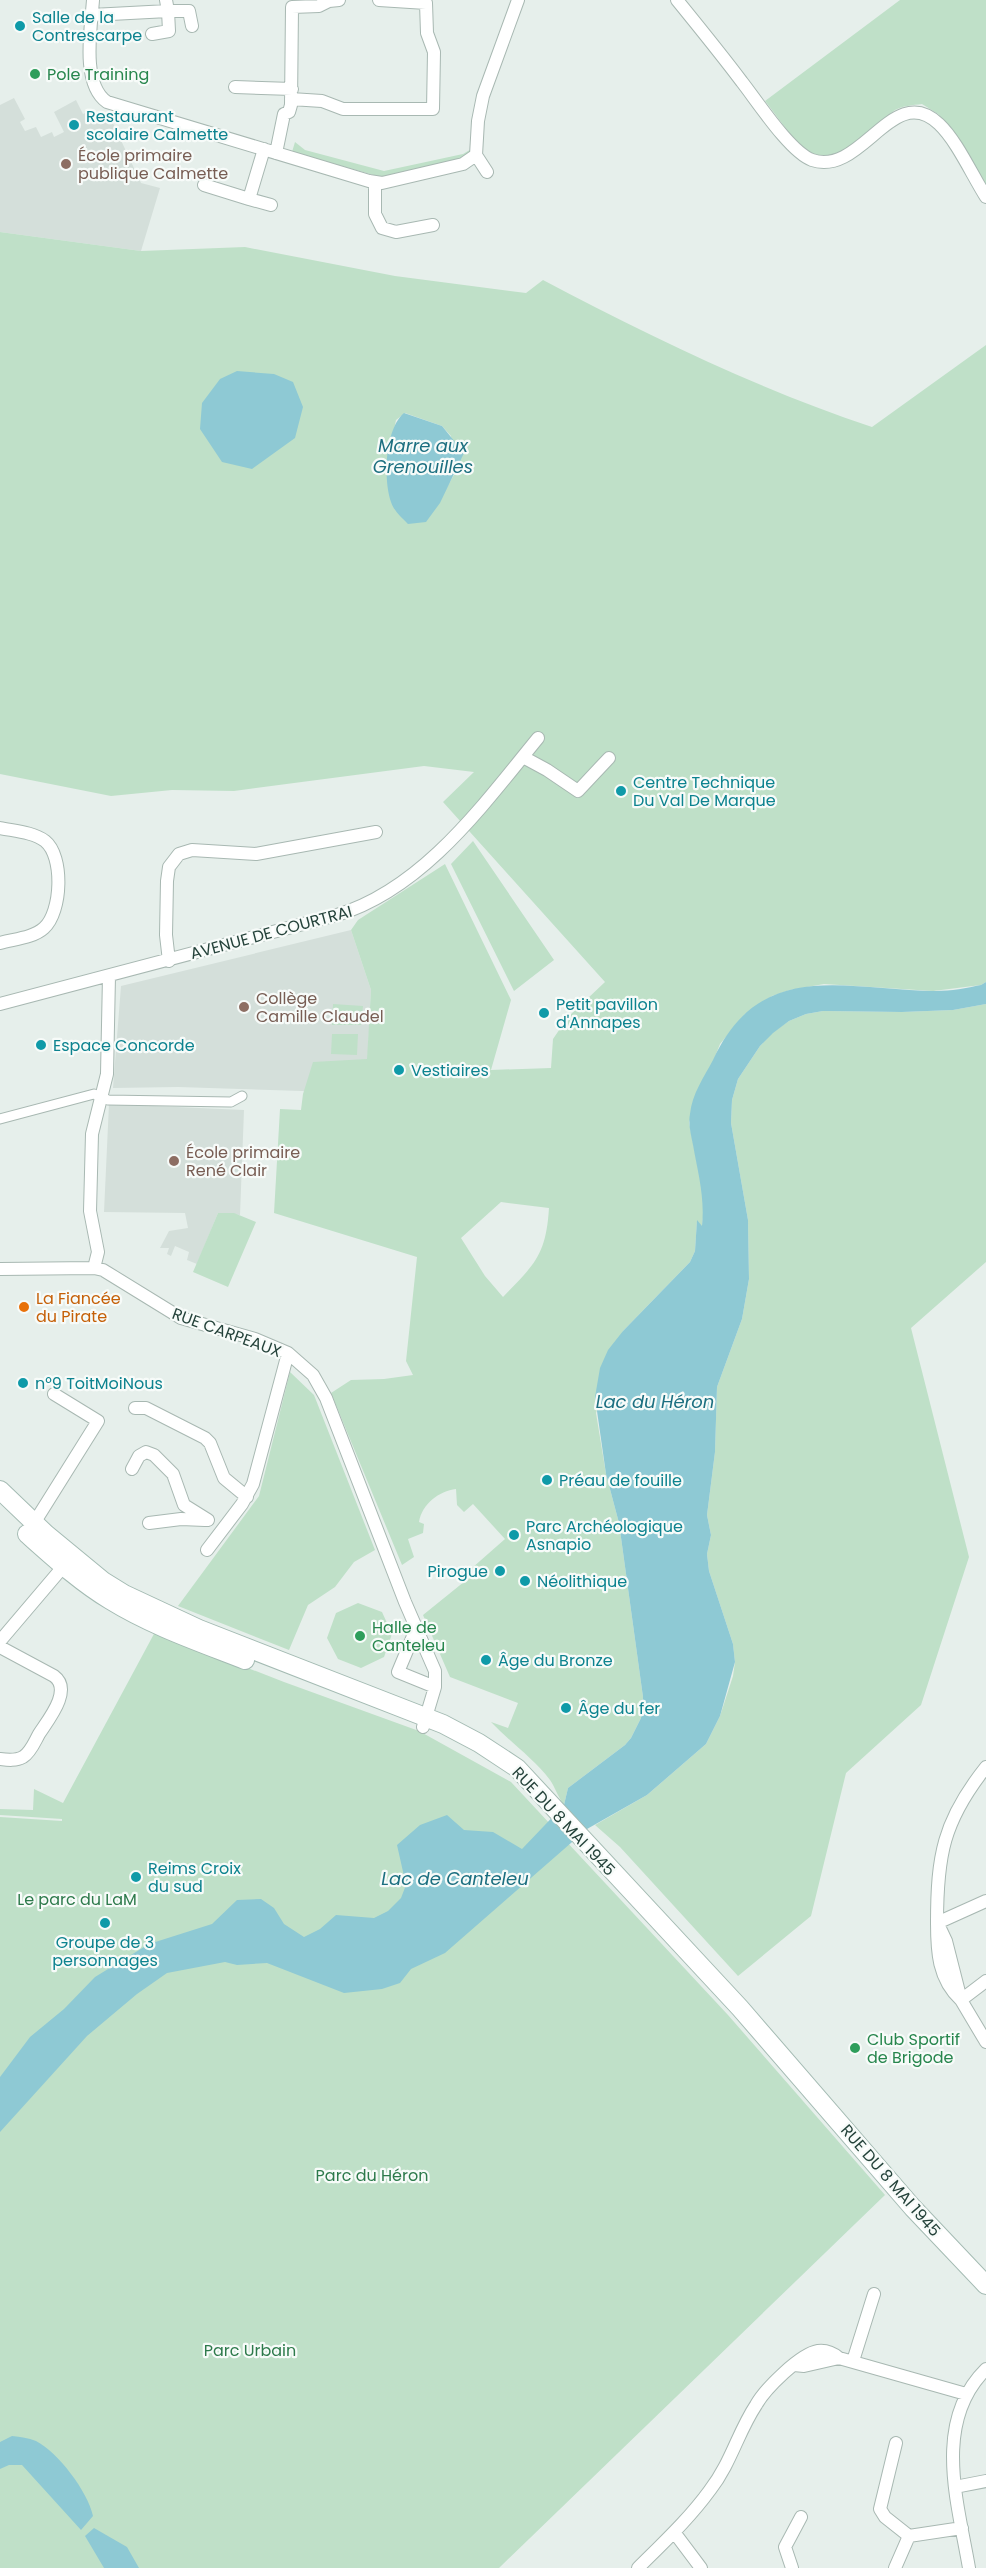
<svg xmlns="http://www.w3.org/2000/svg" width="986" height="2568" viewBox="0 0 986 2568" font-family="Poppins,sans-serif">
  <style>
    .built { fill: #d4dfda }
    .green { fill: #bfe0c8; fill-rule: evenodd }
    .water { fill: #8ec9d4 }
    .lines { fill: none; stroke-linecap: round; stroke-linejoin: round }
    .pedestrian-casing { stroke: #a8b8b2; stroke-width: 11 }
    .minor-casing { stroke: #a8b8b2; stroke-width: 14 }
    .secondary-casing { stroke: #a4bbb3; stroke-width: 20 }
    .pedestrian { stroke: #fff; stroke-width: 9 }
    .minor { stroke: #fff; stroke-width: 12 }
    .secondary { stroke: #fff; stroke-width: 18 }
    .culture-dot { fill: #0f9aa8; stroke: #f7fbf9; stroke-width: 2 }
    .leisure-dot { fill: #2e9e5b; stroke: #f7fbf9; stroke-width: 2 }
    .education-dot { fill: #8d6e63; stroke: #f7fbf9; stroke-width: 2 }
    .food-dot { fill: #e8710a; stroke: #f7fbf9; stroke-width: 2 }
    .labels { text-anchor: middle; stroke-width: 4.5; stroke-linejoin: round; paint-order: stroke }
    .culture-label { font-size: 16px; fill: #0d838f; stroke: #f7fbf9; text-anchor: start }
    .leisure-label { font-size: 16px; fill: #27864d; stroke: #f7fbf9; text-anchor: start }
    .education-label { font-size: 16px; fill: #785e54; stroke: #f7fbf9; text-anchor: start }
    .street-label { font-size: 16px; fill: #24423a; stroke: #f7fbf9 }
    .food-label { font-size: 16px; fill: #c56008; stroke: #f7fbf9; text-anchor: start }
    .park-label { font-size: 16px; fill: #2d7a4b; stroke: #f7fbf9 }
    .water-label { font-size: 18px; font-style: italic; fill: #1c6f80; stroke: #f7fbf9 }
  </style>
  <rect width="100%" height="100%" fill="#e6efeb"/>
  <path class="built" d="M14 98 25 119 20 122 25 131 36 127 41 137 52 132 54 137 64 132 54 112 76 100 83 114 90 111 110 117 141 183 160 188 141 251 0 232V105Z
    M351 930 371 990 366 1093 178 1087 113 1088 121 986Z
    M109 1104 244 1110 240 1215 218 1213 197 1264 187 1260 189 1252 175 1246 171 1256 167 1254 169 1248H160L169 1231 188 1228 185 1213 104 1212Z"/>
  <path class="green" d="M900 0H986V186L951 129 938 114 922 104C913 105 902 106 895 110 874 125 840 168 812 153 793 142 779 118 765 101Z
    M295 142 305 150 384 171 463 154 473 148 466 158 391 177H381L292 152Z
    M0 232 141 251 245 247 395 276 526 293 543 280C649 336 758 389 872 427L986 345V982L981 985 933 991 824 984 790 990 772 996 745 1014 720 1044 689 1122 701 1183 704 1208 702 1227 697 1221 695 1251 690 1262 623 1331 596 1413 606 1474 619 1523 643 1697 641 1718 631 1738 625 1745 568 1788 564 1805C558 1797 555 1787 550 1780 533 1758 510 1742 491 1722L508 1728 518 1703 450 1677 423 1615 475 1573 472 1568 505 1539 473 1504 464 1512 457 1505 456 1489C439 1491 422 1504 419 1522L424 1524 423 1533 408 1539 414 1557 402 1565 331 1393 351 1380 384 1379 413 1375 406 1361 417 1257 274 1213 280 1109 301 1110 303 1094 313 1062 367 1059 371 990 351 930 358 920 445 864 511 1000 491 1070 551 1068 553 1039 568 1017 605 982 443 802 474 772 424 766 234 791 172 790 111 796 0 774ZM405 413 442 426 451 436 455 473 445 491 386 470 396 420ZM501 1202 549 1208C546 1255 535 1264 503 1297L485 1276 461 1238Z
    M473 841 554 960 514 991 451 864Z
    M333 1004 363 1006 361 1025H332Z
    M986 1004V1262L911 1328 969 1557 921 1705 846 1773 811 1916 738 1976 620 1847 595 1825 647 1795 706 1744 720 1716 733 1676 735 1662 733 1644 709 1571 707 1554 711 1535 707 1515 715 1452 717 1387 742 1319 749 1279 748 1220 731 1123 732 1100 738 1079 760 1046 773 1032 789 1021 806 1014 823 1011 902 1012 953 1010Z
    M332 1034H358L357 1055 331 1054Z
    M218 1213H234L256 1222 228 1287 193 1272Z
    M290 1372 314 1395 375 1550 354 1562 335 1587 308 1605 289 1650 178 1606 259 1496Z
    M358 1603 382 1612 392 1634 384 1657 361 1668 338 1659 327 1638 336 1613Z
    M155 1632 284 1682 419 1731 511 1782 728 2015 885 2195 499 2568H0V1817L62 1821V1819L0 1815V1809L33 1810 34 1789 63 1803Z"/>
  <path class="water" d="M237 371 274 374 293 382 303 407 295 438 252 469 222 462 200 429 202 403 220 379Z
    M404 413 442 426 464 453 440 503 426 522 408 524C401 517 394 511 391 502 383 479 385 429 404 413Z
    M986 982V1004L953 1010 902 1012 823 1011 806 1014 789 1021 773 1033 760 1046 738 1079 732 1100 731 1123 748 1220 749 1279 742 1319 717 1387 715 1452 707 1515 711 1535 707 1554 709 1571 733 1644 735 1662 720 1716 706 1744 647 1795 587 1829 445 1953 411 1969 400 1983 382 1989 344 1993 267 1963 237 1965 225 1962 167 1973 137 1994 87 2036 0 2132V2077L30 2037 64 2009 95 1977 149 1944 212 1924 237 1900 261 1899 274 1908 284 1924 304 1937 320 1929 336 1915 374 1918 388 1911 401 1898 406 1885 397 1845 420 1825 447 1815 464 1830 493 1832 522 1849 564 1805 568 1788 625 1745 631 1738 641 1718 643 1697 619 1523 606 1474 595 1397 600 1368 608 1350 623 1331 690 1262 695 1251 697 1220 702 1226C705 1198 698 1173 693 1145 691 1135 688 1124 690 1114 692 1094 704 1077 713 1060 761 956 847 991 936 991 951 991 967 988 981 985Z
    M12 2436C21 2437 28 2438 36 2441 58 2452 88 2492 93 2516L81 2530 22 2465H9L0 2469V2442Z
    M94 2528 127 2547 139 2568H104L85 2536Z"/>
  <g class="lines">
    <g class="pedestrian-casing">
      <path id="pedestrian" d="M0 1119 94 1094 108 1100 231 1102 242 1096"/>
    </g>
    <g class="minor-casing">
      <path id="minor" d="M93 0C91 28 81 84 107 102L369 181 382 183 463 164 476 155 478 121 483 96 518 0
        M677 0C699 27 721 54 742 82 757 101 790 152 812 160 862 177 893 80 939 124 957 141 972 175 986 197
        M92 15 168 11 166 0
        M152 34 169 31 168 11H189L192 26
        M235 87 292 89
        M291 99 322 101 343 109H433L434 52 427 33 426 3 379 0
        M264 149 249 199 271 205
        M276 153 284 114 289 112 291 105 292 7 319 6 329 1 339 0
        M476 155 487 172
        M375 182V214L382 228 396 232 433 225
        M204 185 249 199
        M523 757 547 770 578 791 609 758
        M0 828C14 831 33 832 45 841 64 856 62 912 44 928 33 938 14 939 0 943
        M169 961 166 935 167 881 169 867 179 854 192 850 256 854 376 832
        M0 1004 337 915C423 889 483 805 538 738
        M94 1268 98 1252 90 1211 92 1134 107 1074 109 976
        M0 1269 94 1268 103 1270 181 1318 255 1339 288 1353 313 1375 326 1398 405 1602 435 1671V1687L423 1727
        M135 1408H146L205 1438 210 1443 224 1478 247 1497
        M132 1469 139 1456 146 1452 154 1455 173 1474 184 1505 208 1520
        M149 1523 181 1519 205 1520
        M31 1528 98 1421 54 1394
        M207 1550 242 1504 253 1484 288 1353
        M416 1629 398 1672 435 1687
        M0 1641 68 1561
        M0 1647 54 1676C73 1690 48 1720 39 1734 35 1741 31 1752 23 1757 16 1761 8 1760 0 1759
        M937 1923 986 1901
        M938 1924 946 1941 961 2000 986 2042
        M961 2000C938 1979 937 1951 937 1923 937 1856 943 1821 986 1767
        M961 2000 986 1981
        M853 2361 874 2294
        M794 2365 804 2366 839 2358
        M896 2443 880 2509 885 2517 909 2536
        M955 2487 986 2481
        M674 2532 701 2568
        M638 2568C663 2543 689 2519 710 2490 731 2463 738 2432 756 2405 765 2389 800 2354 818 2351 826 2350 833 2353 839 2358L966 2394
        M792 2568 785 2547 801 2517
        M895 2568 909 2536 962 2528
        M969 2568C958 2503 932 2422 986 2369"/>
    </g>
    <g class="secondary-casing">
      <path id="secondary" d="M0 1490 46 1534 103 1581 124 1594 199 1629 443 1724 479 1743 517 1768 740 2008 913 2208 986 2285
        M27 1534C53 1557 80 1582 110 1600 152 1626 199 1642 245 1660"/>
    </g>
    <use href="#pedestrian" class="pedestrian"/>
    <use href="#minor" class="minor"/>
    <use href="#secondary" class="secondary"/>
  </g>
  <g class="culture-dot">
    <circle cx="20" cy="26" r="6"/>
    <circle cx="74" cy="125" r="6"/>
    <circle cx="621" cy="791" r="6"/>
    <circle cx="544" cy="1013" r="6"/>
    <circle cx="41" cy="1045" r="6"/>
    <circle cx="399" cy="1070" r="6"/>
    <circle cx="23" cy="1383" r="6"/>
    <circle cx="547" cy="1480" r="6"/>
    <circle cx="514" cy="1535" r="6"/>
    <circle cx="500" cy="1571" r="6"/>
    <circle cx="525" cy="1581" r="6"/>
    <circle cx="486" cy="1660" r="6"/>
    <circle cx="566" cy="1708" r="6"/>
    <circle cx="136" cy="1877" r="6"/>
    <circle cx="105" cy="1923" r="6"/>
  </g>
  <g class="leisure-dot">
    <circle cx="35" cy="74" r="6"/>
    <circle cx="360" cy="1636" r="6"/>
    <circle cx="855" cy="2048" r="6"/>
  </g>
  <g class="education-dot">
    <circle cx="66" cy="164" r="6"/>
    <circle cx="244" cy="1007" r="6"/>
    <circle cx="174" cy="1161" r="6"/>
  </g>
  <circle class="food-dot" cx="24" cy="1307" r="6"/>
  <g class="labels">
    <g class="culture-label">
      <text x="32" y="23">Salle de la<tspan x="32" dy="18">Contrescarpe</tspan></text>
      <text x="86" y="122">Restaurant<tspan x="86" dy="18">scolaire Calmette</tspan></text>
      <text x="633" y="788">Centre Technique<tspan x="633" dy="18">Du Val De Marque</tspan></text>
      <text x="556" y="1010">Petit pavillon<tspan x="556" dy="18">d'Annapes</tspan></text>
      <text x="53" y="1051">Espace Concorde</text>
      <text x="411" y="1076">Vestiaires</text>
      <text x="35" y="1389">n°9 ToitMoiNous</text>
      <text x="559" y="1486">Préau de fouille</text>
      <text x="526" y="1532">Parc Archéologique<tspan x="526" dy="18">Asnapio</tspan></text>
      <text x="488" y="1577" text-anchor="end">Pirogue</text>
      <text x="537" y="1587">Néolithique</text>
      <text x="498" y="1666">Âge du Bronze</text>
      <text x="578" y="1714">Âge du fer</text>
      <text x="148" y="1874">Reims Croix<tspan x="148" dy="18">du sud</tspan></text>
      <text x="105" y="1948" text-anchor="middle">Groupe de 3<tspan x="105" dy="18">personnages</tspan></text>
    </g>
    <g class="leisure-label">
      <text x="47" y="80">Pole Training</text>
      <text x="372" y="1633">Halle de<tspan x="372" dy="18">Canteleu</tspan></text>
      <text x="867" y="2045">Club Sportif<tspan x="867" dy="18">de Brigode</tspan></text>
    </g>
    <g class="education-label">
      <text x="78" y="161">École primaire<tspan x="78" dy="18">publique Calmette</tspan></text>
      <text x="256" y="1004">Collège<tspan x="256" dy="18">Camille Claudel</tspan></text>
      <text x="186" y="1158">École primaire<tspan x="186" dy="18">René Clair</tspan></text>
    </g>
    <g class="street-label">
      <text transform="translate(271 932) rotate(-15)" y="6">AVENUE DE COURTRAI</text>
      <text transform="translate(227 1332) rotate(20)" y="6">RUE CARPEAUX</text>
      <text transform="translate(564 1821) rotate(47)" y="6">RUE DU 8 MAI 1945</text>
      <text transform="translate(891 2180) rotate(49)" y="6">RUE DU 8 MAI 1945</text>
    </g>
    <g class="food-label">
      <text x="36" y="1304">La Fiancée<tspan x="36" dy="18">du Pirate</tspan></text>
    </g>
    <g class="park-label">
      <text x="77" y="1905">Le parc du LaM</text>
      <text x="372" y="2181">Parc du Héron</text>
      <text x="250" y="2356">Parc Urbain</text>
    </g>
    <g class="water-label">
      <text x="423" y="452">Marre aux<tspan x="423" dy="21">Grenouilles</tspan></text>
      <text x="655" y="1408">Lac du Héron</text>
      <text x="455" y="1885">Lac de Canteleu</text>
    </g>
  </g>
</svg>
